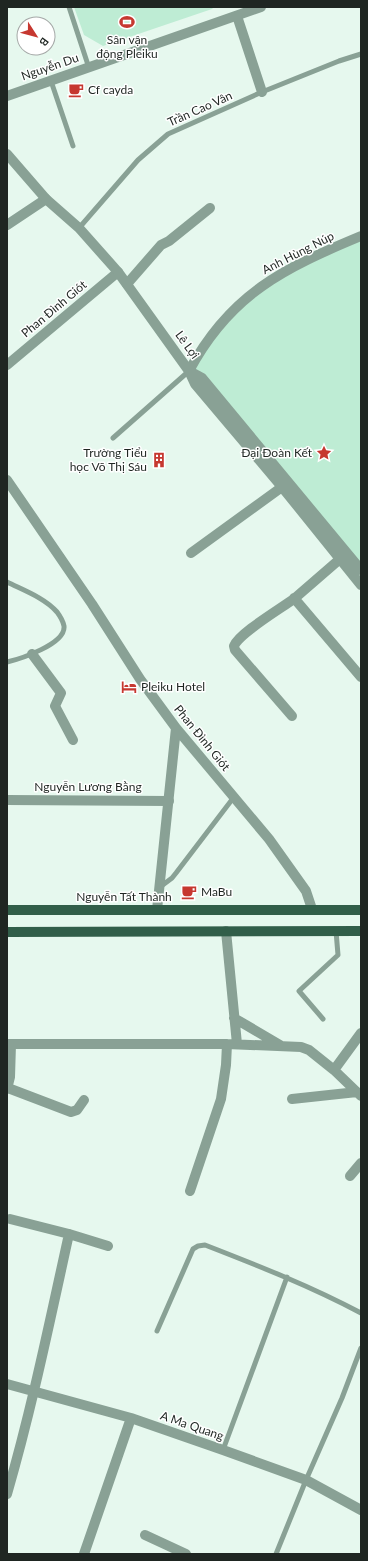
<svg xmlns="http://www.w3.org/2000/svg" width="368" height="1561" viewBox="0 0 368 1561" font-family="Lato,sans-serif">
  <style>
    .green { fill: #beecd4 }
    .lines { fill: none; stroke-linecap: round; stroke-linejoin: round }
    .service { stroke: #89a195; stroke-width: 5 }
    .minor { stroke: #89a195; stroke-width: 10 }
    .tertiary { stroke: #89a195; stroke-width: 10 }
    .primary { stroke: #315e49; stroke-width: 10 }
    .labels { text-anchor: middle; stroke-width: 3; stroke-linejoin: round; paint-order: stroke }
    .poi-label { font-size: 12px; fill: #1f2622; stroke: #fff; text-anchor: start }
    .street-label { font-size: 12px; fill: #1f2622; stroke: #fff }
  </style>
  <rect width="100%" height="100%" fill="#e6f8ee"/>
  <path class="green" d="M74 7H214L212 9 103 46 84 35Z
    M361 238V570L189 371 212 334 257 289Z"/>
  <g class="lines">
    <path class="service" d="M69 7 89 68
      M51 81 73 146
      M79 228 138 160 168 134 262 92 339 61 361 54
      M113 438 189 371
      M7 582C23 590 45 598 57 612 60 616 63 621 64 626 66 644 20 659 7 662
      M160 887 172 878 176 873 234 797
      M323 1019 299 991 338 955 336 931
      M157 1331 193 1249 198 1246 205 1245C259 1266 310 1286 361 1313
      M223 1450 287 1277
      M276 1554 306 1480 342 1398 361 1348"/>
    <path class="minor" d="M237 16 262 92
      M7 225 46 199
      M127 284 161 245 169 241 210 208
      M7 365 118 272
      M7 480 92 604 140 679 176 728 269 839 306 891 312 909
      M191 553 282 487
      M294 598 361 677
      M32 654 61 693 55 706 73 740
      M292 716 235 650 234 646C239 633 282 608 295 598 310 585 325 572 340 559
      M157 910 176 728
      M226 931 237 1044
      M234 1018 280 1045
      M361 1033 334 1070 361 1096
      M7 1044H227L301 1047 309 1050 334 1070
      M8 1088 71 1112 77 1110 84 1100
      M7 1089 10 1077 11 1044
      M292 1099 357 1092
      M350 1176 361 1163
      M190 1191 221 1099 226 1065 227 1044
      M10 1219 69 1234 108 1246
      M7 1384 131 1418 223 1450 306 1480 361 1510
      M7 1494C32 1408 50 1320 69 1234
      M145 1535 186 1554
      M84 1554 131 1418"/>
    <path class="tertiary" d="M7 96 261 7
      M7 154 46 199 79 228 118 272 189 371 202 378 361 570
      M189 371 195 384 282 487 361 585
      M189 371C230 294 284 268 361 236
      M7 800 169 801"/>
    <path class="primary" d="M7 910H361
      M7 932 361 931"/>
  </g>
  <defs>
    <g id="stadium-bare" transform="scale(1.2)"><path d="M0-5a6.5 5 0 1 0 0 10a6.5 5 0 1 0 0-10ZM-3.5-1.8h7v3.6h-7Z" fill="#c63830" stroke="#fff" stroke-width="2.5" paint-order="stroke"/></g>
    <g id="cafe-bare" transform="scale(1.2)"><path d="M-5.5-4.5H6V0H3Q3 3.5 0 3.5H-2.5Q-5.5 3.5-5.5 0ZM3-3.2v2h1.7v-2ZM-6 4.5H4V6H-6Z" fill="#c63830" stroke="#fff" stroke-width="2.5" paint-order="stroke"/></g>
    <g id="sight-bare" transform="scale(1.2)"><path d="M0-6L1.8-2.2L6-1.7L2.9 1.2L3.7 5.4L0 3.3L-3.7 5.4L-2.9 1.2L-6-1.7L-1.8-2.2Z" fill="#c63830" stroke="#fff" stroke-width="2.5" paint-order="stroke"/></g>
    <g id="building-bare" transform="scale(1.2)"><path d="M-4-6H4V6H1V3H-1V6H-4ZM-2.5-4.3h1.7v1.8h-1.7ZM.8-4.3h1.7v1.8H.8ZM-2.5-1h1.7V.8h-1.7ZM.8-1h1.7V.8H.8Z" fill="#c63830" stroke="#fff" stroke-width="2.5" paint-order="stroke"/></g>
    <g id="hotel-bare" transform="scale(1.2)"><path d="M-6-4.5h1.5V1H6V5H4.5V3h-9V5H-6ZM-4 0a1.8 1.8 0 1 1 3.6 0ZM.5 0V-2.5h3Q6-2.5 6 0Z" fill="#c63830" stroke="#fff" stroke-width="2.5" paint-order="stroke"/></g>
  </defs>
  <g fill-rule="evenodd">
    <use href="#stadium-bare" x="127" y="22"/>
    <use href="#cafe-bare" x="76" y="90"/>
    <use href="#sight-bare" x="324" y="453"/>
    <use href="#building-bare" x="159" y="460"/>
    <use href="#hotel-bare" x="129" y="687"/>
    <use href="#cafe-bare" x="189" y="892"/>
  </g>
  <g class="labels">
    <g class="poi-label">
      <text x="127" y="44" text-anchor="middle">Sân vận<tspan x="127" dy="14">động Pleiku</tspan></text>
      <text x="88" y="94">Cf cayda</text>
      <text x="147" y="457" text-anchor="end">Trường Tiểu<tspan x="147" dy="14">học Võ Thị Sáu</tspan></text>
      <text x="312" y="457" text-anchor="end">Đại Đoàn Kết</text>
      <text x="141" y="691">Pleiku Hotel</text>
      <text x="201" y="896">MaBu</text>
    </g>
    <g class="street-label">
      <text transform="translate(50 67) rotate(-19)" y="4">Nguyễn Du</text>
      <text transform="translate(200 109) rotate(-24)" y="4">Trần Cao Vân</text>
      <text transform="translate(298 253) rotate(-27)" y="4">Anh Hùng Núp</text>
      <text transform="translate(54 309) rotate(-40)" y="4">Phan Đình Giót</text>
      <text transform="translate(187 345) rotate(54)" y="4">Lê Lợi</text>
      <text transform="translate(202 738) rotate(51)" y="4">Phan Đình Giót</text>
      <text x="88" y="791">Nguyễn Lương Bằng</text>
      <text x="124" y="901">Nguyễn Tất Thành</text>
      <text transform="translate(192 1426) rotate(19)" y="4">A Ma Quang</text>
    </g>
  </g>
  <rect width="368" height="1561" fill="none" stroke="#1f2622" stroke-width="16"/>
  <g transform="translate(36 36) rotate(126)"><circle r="19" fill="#ffffff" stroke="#a5a8a7"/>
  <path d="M0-3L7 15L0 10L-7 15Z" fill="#c63830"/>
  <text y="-6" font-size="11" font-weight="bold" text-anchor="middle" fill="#1f2622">B</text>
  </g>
</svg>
